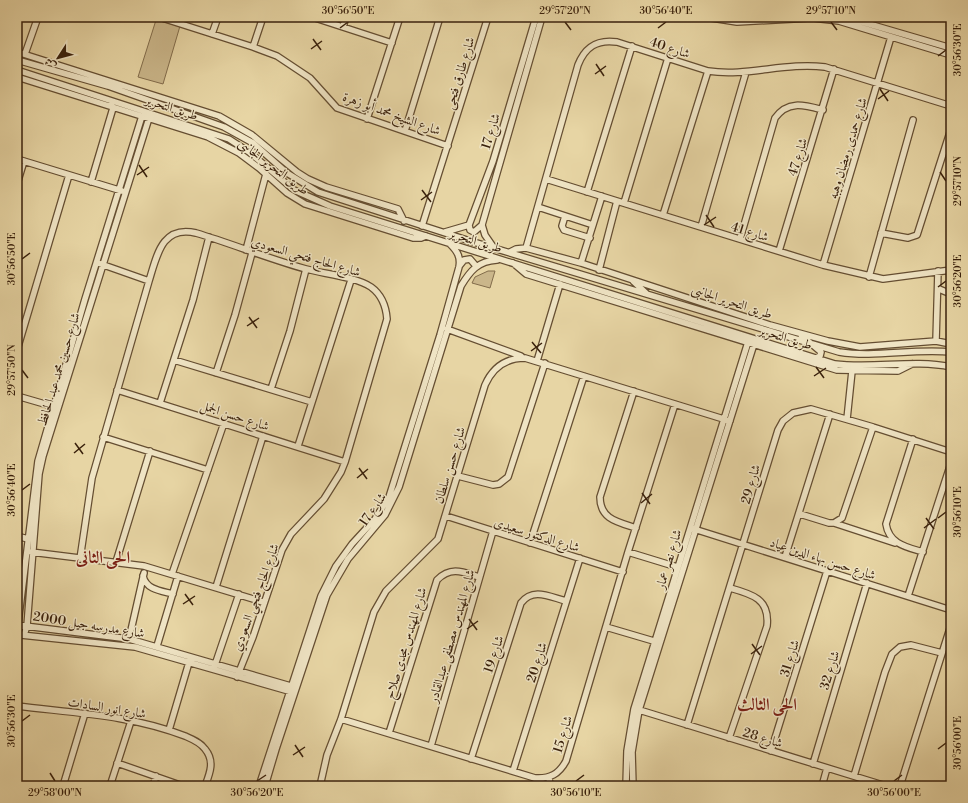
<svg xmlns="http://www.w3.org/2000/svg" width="968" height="803" viewBox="0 0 968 803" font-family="'Libre Bodoni',Amiri,serif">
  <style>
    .garden { fill: #cab68a; stroke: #826c4b }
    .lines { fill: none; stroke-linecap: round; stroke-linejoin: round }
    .minor-casing { stroke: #654e32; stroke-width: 8 }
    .minor { stroke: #efe4c4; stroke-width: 5.5 }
    .ticks { fill: none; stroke: #3a210c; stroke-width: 1.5 }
    .labels { text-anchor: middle; stroke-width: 3; stroke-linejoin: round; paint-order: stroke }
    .street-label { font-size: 13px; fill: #3a210c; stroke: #efe4c4 }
    .district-label { font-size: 17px; font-weight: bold; fill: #7a1f14; stroke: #efe4c4 }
    .neatline { fill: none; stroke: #3a210c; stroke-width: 1.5 }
    .ticks-label { font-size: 10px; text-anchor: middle; fill: #3a210c }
  </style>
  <rect width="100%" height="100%" fill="#e7d5a4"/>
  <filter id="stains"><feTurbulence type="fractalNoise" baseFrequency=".005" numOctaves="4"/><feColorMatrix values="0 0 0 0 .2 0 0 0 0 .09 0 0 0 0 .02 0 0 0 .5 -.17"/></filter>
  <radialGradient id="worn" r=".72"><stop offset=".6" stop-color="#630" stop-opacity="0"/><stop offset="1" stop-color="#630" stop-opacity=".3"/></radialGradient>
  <path class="garden" d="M156 20 180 26 163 84 138 77Z
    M488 271H495L490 288 472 283 475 277Z"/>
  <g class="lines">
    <g class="minor-casing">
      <path id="minor" d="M159 17 253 47 277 56 310 78 337 108 448 146
        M312 17 392 43
        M705 17 737 22 812 18 839 21 951 55
        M845 17 951 48
        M343 27 346 17
        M212 34 218 17
        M253 47 263 17
        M17 52 219 116 252 135 297 172 308 179 326 187 398 209 404 221
        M25 54 38 17
        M17 60 108 86 224 127 253 143 287 173 318 192 467 240 839 352C876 358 913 348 951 352
        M17 70 229 139 249 152 294 190 330 206 835 364C874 369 913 359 951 367
        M17 77 208 137 239 153 259 168 287 193 305 204 413 238H421L426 236
        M367 119 400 17
        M405 131 440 17
        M17 159 122 191
        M546 179 823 265 883 279 951 270
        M91 182 113 108 111 105
        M17 184 24 161
        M587 192 632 46
        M624 203 668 58
        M538 207 593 225
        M663 215 708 71
        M565 216 562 226 564 230 590 238
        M469 225 470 230 474 232 482 225
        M422 226 488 17
        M701 227 746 72
        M445 232 469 225 493 161 536 17
        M881 233 908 238 917 235 951 129
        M740 239 775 118C788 100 804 105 823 110
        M494 248 485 235 482 225 542 17
        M526 248 578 65C585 47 597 39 617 42L708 71C747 77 785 62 825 67L951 106
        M246 250 266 174
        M779 251 834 69
        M510 252 516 249 526 248 581 263 770 325 828 341 860 347 936 341 951 344
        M98 263 149 281
        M513 263 526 274 837 370 898 371 912 364
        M581 263 602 196
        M460 265 464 260 470 259 476 266
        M823 265 891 37
        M599 270 617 201
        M869 277 913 120
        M633 281 647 294
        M939 289 951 294
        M447 329 521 356
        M801 335 821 352 820 356 816 358
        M936 341 938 271
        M17 350 69 175
        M174 360 312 402
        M537 361 560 284
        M216 373 235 315 252 253
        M271 389 290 331 306 269
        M117 390 345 462
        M634 391 600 497C600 519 617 522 636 528
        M17 396 55 407
        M160 403 193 300 209 237
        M847 419 852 371
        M103 437 208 470
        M913 439 886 524C889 544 906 547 923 552
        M298 446 351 280
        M458 476 493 485 499 484 508 477 545 363
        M800 514 829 523H834L842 518 873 427
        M446 516 623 572
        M834 523 895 543
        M694 529 951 610
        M17 536 28 539
        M530 543 584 376
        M31 552 144 566 263 602
        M628 552 677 567
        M785 557 830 414
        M80 559 92 478 149 281C157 255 162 225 196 233 233 244 269 259 306 269 325 274 356 277 371 287 382 295 386 306 387 319L345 462 341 472 324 499 291 534 282 550 253 637 237 677
        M116 562 150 451
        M172 574 224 423
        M143 576C146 590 162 591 173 594
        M216 587 263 436
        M908 596 951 463
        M17 625 129 639 294 687
        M606 627 657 642
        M17 632 38 461 85 299 142 116
        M21 635 135 647 292 692
        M24 635 27 626 39 474 43 456 149 118
        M129 639 144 573
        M157 646 178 576
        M215 665 239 594
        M17 706C74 713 131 715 185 736 192 739 200 742 205 749 215 761 210 773 205 786
        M636 709 886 786
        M341 719 535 778C550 779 559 774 566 761L628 552 675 404
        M687 725 778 430 783 421 793 413 811 409 873 427 951 452
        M169 730 190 659
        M389 733 437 580C451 566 463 572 479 577
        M729 738 767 626C770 599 752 594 730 588
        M431 746 493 531
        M771 751 827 571
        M471 759 521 603C533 587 550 597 566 601
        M117 763 183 786
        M813 764 867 583
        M513 771 580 558
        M854 776 885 672 892 654 900 647 911 645 942 653
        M549 777 550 786
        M263 783 274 786
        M63 786 85 713
        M110 786 131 721
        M153 786 156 776
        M259 786 321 596 336 566 352 544 375 519 389 497 440 335 459 267C461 257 457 251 450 244
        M265 786 276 749 327 595 348 559 385 515 399 487 461 286C470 271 478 261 497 260
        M320 786 327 755 341 719 374 612 386 591 438 539 485 385C493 367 506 358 525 358L730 421
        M626 786 627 751 634 709 748 342
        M633 786 632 752 639 710 754 344
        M822 786 827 768
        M900 786 951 625"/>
    </g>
    <use href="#minor" class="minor"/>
  </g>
  <path class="ticks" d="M565 22 571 30M831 22 837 30M340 28 348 22M658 28 666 22M313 39 321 50M311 49 322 41M938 56 946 50M596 64 604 76M595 74 606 66M880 89 888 101M878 99 889 91M139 165 147 177M940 172 946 181M137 175 149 167M422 190 431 202M421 200 432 192M706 215 714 227M704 225 716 217M22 259 30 253M938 287 946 281M249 317 257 328M247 326 259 318M532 342 541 353M531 351 542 343M816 367 824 378M22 370 28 378M814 376 826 368M75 443 83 454M74 453 85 444M359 468 367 479M357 478 368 469M22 490 30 484M642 493 650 504M641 503 652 494M926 518 934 529M938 518 946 512M924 528 936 519M185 594 193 605M183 604 195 596M469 619 477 630M467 629 478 621M752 644 760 655M751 654 762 646M22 721 30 715M295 745 303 757M938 749 946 743M293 755 305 747M50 773 55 781M257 781 266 775M576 781 584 775M894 781 902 775"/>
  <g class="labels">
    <g class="street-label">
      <text transform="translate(670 47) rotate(18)" y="5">شارع 40</text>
      <text transform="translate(459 73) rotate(-73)" y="5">شارع طارق فتحى</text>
      <text transform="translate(172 107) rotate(18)" y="5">طريق التحرير</text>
      <text transform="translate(392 113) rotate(20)" y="5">شارع الشيخ محمد أبو زهرة</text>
      <text transform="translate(490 131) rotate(-73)" y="5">شارع 17</text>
      <text transform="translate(847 148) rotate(-73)" y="5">شارع حمدى رمضان وهبه</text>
      <text transform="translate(797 157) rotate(-73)" y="5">شارع 47</text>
      <text transform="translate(274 166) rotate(37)" y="5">طريق التحرير الجانبى</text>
      <text transform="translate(750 231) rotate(17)" y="5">شارع 41</text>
      <text transform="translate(476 240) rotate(17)" y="5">طريق التحرير</text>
      <text transform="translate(306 256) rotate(16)" y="5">شارع الحاج فتحي السعودي</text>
      <text transform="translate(732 301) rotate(18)" y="5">طريق التحرير الجانبى</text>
      <text transform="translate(786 337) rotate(17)" y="5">طريق التحرير</text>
      <text transform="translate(58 369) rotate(-73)" y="5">شارع حسين محمد عبد الحافظ</text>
      <text transform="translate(235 415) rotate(18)" y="5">شارع حسن الجمل</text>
      <text transform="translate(449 465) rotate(-73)" y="5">شارع حسن سلطان</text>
      <text transform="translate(750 484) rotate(-74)" y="5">شارع 29</text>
      <text transform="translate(372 509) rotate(-55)" y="5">شارع 17</text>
      <text transform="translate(537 534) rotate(17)" y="5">شارع الدكتور سعيدى</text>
      <text transform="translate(823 558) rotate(18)" y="5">شارع حسن بهاء الدين عياد</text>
      <text transform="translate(668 559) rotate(-73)" y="5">شارع نصر عمار</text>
      <text transform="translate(255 597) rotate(-70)" y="5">شارع الحاج فتحي السعودي</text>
      <text transform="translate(89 624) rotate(9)" y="5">شارع مدرسه جيل 2000</text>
      <text transform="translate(451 636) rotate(-74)" y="5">شارع المهندس مصطفى عبدالقادر</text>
      <text transform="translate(405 643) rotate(-73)" y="5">شارع المهندس مجدى صلاح</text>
      <text transform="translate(493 654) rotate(-72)" y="5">شارع 19</text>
      <text transform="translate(789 658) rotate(-73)" y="5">شارع 31</text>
      <text transform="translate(536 662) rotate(-72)" y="5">شارع 20</text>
      <text transform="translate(829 670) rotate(-73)" y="5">شارع 32</text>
      <text transform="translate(107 707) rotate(9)" y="5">شارع انور السادات</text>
      <text transform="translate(562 734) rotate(-73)" y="5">شارع 15</text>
      <text transform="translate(763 737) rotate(17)" y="5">شارع 28</text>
    </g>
    <g class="district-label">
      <text x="103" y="563">الحى الثانى</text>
      <text x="767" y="710">الحى الثالث</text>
    </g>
  </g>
  <rect width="968" height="803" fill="none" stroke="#e7d5a4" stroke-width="44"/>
  <g transform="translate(58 58) rotate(234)" stroke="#efe4c4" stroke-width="3" paint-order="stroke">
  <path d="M0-3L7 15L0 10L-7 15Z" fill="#3a210c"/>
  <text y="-6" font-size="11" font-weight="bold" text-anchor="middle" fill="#3a210c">ش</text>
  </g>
  <rect x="22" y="22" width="924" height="759" class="neatline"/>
  <g class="ticks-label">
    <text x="348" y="14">30°56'50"E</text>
    <text x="565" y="14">29°57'20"N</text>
    <text x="666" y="14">30°56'40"E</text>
    <text x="831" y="14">29°57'10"N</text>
    <text transform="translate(957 50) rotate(-90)" y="4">30°56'30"E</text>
    <text transform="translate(957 181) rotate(-90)" y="4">29°57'10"N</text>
    <text transform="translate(11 259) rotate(-90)" y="4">30°56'50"E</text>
    <text transform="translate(957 281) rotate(-90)" y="4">30°56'20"E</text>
    <text transform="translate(11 370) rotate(-90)" y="4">29°57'50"N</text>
    <text transform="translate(11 490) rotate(-90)" y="4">30°56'40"E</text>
    <text transform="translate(957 512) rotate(-90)" y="4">30°56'10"E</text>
    <text transform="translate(11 721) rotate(-90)" y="4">30°56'30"E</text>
    <text transform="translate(957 743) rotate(-90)" y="4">30°56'00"E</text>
    <text x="55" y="796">29°58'00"N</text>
    <text x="257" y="796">30°56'20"E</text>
    <text x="576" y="796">30°56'10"E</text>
    <text x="894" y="796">30°56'00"E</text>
  </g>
  <rect width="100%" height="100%" filter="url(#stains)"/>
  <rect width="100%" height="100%" fill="url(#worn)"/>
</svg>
